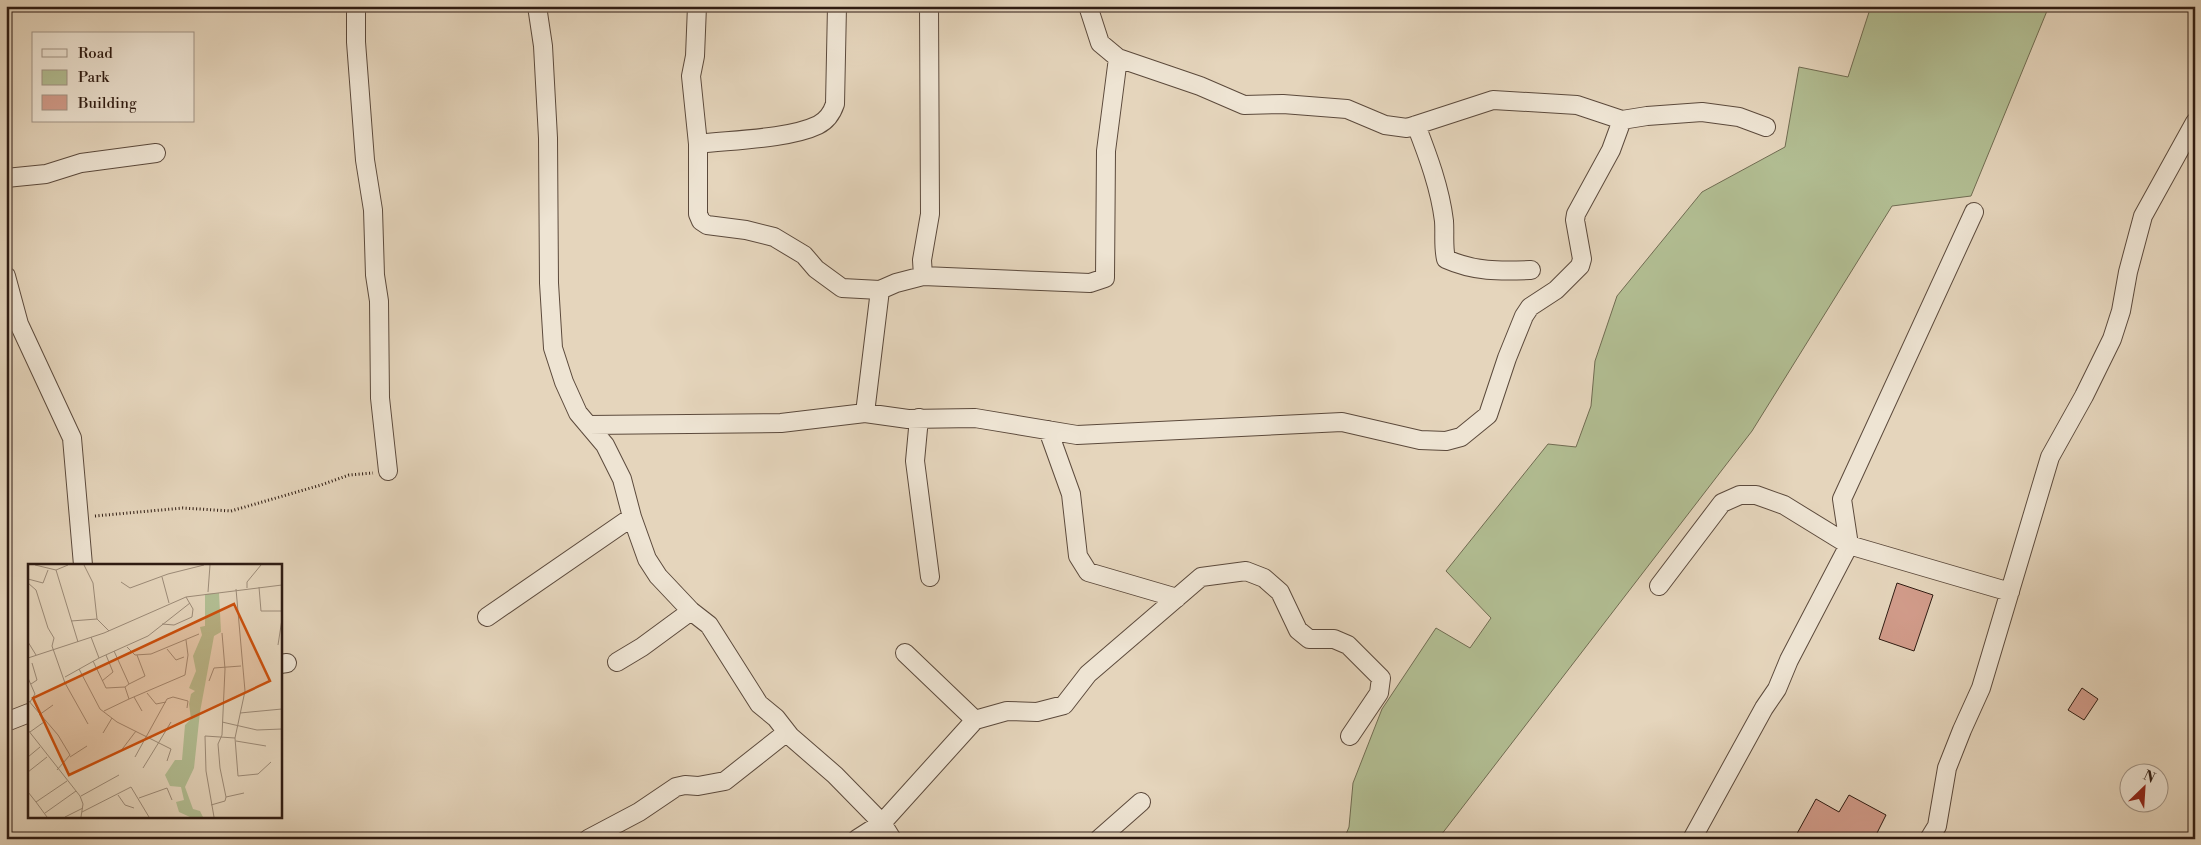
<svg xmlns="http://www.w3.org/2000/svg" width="2201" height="845" viewBox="0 0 2201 845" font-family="'Libre Bodoni',serif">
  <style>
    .green { fill: #b2be93; stroke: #706c52 }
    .building { fill: #d29c8b; stroke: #2e1b12 }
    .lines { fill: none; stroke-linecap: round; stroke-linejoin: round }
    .minor-casing { stroke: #5c4a3c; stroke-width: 20 }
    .path { stroke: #2e1b12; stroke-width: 3; stroke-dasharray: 1 2.5; stroke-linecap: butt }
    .minor { stroke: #eee4d3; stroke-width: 18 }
    .inset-road { fill: none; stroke: #9c8b78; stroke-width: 1 }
    .view { fill: #cc500d; fill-opacity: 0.15; stroke: #cc500d; stroke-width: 2.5 }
    .inset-edge { fill: none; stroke: #2e1b12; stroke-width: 2.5 }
  </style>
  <rect width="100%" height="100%" fill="#e5d5bc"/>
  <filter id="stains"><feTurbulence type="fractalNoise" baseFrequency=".004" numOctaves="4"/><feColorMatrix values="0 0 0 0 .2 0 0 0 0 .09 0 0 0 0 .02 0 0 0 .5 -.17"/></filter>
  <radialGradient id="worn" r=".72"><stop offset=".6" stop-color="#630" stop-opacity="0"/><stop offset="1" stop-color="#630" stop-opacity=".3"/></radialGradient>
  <path class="green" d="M1871 6H2049L1971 196 1892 206 1752 431 1438 839H1344L1349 827 1353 783 1382 709 1436 628 1470 648 1491 618 1446 571 1548 444 1576 447 1591 406 1595 361 1617 296 1702 192 1785 147 1799 67 1848 77Z"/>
  <path class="building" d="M1897 583 1933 595 1914 651 1879 639Z
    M2082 688 2098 699 2084 720 2068 710Z
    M1849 795 1886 815 1874 839H1794L1816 799 1839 812Z"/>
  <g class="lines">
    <g class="minor-casing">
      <path id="minor" d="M356 6V42L365 160 373 210 375 275 379 301 380 398 388 471
        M537 6 543 46 548 138 549 283 553 348 564 382 578 413 605 445 622 479 632 517 647 559 658 576 691 611 709 625 759 704 776 718 790 736 835 775 882 823 892 839
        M697 6 695 56 691 76 698 144V214L701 221 707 225 746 230 774 237 804 255 816 269 842 288 880 290
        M929 6 930 214 922 260 923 276 896 283 880 290 865 413 908 419 975 418 1077 435 1342 422 1420 440 1446 441 1461 437 1488 415 1507 358 1524 316 1530 307 1556 290 1580 266 1582 259 1575 220 1576 214 1611 150 1622 120
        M1088 6 1100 43 1118 58 1200 86 1244 105 1283 104 1347 109 1385 125 1407 128 1493 100 1577 105 1622 120 1647 116 1702 112 1739 117 1766 127
        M1416 125C1428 156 1440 188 1444 221 1445 234 1443 246 1446 259 1475 272 1500 271 1531 270
        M698 144C731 140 789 139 818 125 826 121 832 113 835 104L837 6
        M6 178 46 174 81 163 156 153
        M6 276 19 324 72 438 83 565
        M923 276 1090 283 1105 278 1106 151 1118 58
        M919 418 915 461 930 577
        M588 425 781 423 865 413
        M1048 430 1071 494 1078 556 1088 572 1177 598
        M1659 586 1722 503 1740 495H1756L1784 505 1849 545 2010 592
        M487 617 632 517
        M905 653 975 720
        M617 662 642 647 691 611
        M280 664 287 663
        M6 722 29 713
        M588 839 639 812 676 787 685 785 698 786 725 781 787 732
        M857 839 882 823 975 720 1007 711 1037 712 1064 705 1088 674 1201 577 1246 571 1264 578 1280 592 1298 630 1309 639H1334L1348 645 1381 678 1379 693 1350 736
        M1099 839 1141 802
        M1692 839 1764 708 1777 689 1789 660 1849 545 1842 499 1974 212
        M1929 839 1937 826 1947 768 1962 730 1981 688 2050 457 2084 396 2112 339 2121 311 2128 272 2143 216 2195 122"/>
    </g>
    <path class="path" d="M95 516 183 508 231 511 321 485 349 475 373 473"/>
    <use href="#minor" class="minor"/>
  </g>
  <g transform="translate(28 564)">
    <rect width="254" height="254" fill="#e5d5bc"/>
    <path d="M191 29 193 68 186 72 172 148 166 204 157 223 165 245 172 247 175 253H162L151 248 148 238 156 236 153 223 142 222 137 211 147 196H154L157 161 163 155 161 140 163 130 167 127 161 124 168 107 165 92 174 71 172 63 177 62V30Z" fill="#b2be93"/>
    <path class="inset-road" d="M7 1 28 6 40 1M56 1 65 19 69 55M28 6 50 78M134 13 141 39M0 15 15 19 20 6M93 18 102 24 140 10 176 1M0 19 8 26 20 64 26 74 24 82 37 119 60 160M231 23 233 47H254M219 24V18L233 1M208 25 217 127 207 174 210 212 230 210 243 198M180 28 182 1M43 57 69 55 81 67M134 60 146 61 164 53 165 45 158 33M194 69 197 105 194 171 190 180 192 204 198 233 216 229M0 78 8 91M250 81 254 55M99 83 107 91 123 90 171 70M139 85 148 96 156 93M86 87 101 120 97 123 101 135 157 111 160 91 158 76M0 94 76 69 158 33 254 21M71 94 120 72 162 39M65 97 78 124 97 123M51 105 72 145 89 158 143 185 139 197M37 113 71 94 63 73M0 114 7 130 2 138M74 117 85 108 78 91M181 117 186 104 213 102M3 120 9 116 4 99M101 120 117 112 109 91M119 129 128 140 138 138M106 133 114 147M0 136 30 171 42 191 29 206M76 147 101 135M212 149 254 145M11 151 25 141M194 158 229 166 254 165M0 166 52 232 55 240 53 253M2 168 16 158M75 169 84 154M208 177 238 182M131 178 143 158M92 188 108 167M0 193 12 183M42 193 59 182M107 193 139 135 145 133 160 137 159 144M115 204 131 178M0 208 19 193M0 228 8 238 39 217M90 231 97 241 106 244M53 232 91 211M111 234 139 224 144 236M8 238 19 253M183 241 197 237 198 233M54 248 103 223 121 253M17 249 48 227M37 253 55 244M186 253 178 207 177 172 207 174"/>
    <path class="view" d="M206 40 242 117 41 211 5 134Z"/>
    <rect width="254" height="254" class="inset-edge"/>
  </g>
  <rect width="2201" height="845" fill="none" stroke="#e5d5bc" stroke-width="25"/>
  <rect x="8" y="8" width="2186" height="830" fill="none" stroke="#2e1b12" stroke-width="2.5"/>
  <rect x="12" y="12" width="2176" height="820" fill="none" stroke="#2e1b12"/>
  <rect x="32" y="32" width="162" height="90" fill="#eee4d3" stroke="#a19486"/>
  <rect x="42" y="49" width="25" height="8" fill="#eee4d3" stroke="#a19486"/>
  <text x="78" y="58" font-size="15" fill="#2e1b12">Road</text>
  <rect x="42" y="70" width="25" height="15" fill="#b2be93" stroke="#a19486"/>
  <text x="78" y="82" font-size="15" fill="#2e1b12">Park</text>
  <rect x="42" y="95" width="25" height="15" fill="#d29c8b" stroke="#a19486"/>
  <text x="78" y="108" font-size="15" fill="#2e1b12">Building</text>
  <g transform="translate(2144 788) rotate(25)"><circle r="24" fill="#eee4d3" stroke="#a19486"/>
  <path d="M0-4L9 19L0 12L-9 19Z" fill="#8f2418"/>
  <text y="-8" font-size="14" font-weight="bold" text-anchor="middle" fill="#2e1b12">N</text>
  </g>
  <rect width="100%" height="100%" filter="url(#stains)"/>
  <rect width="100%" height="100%" fill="url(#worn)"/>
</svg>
